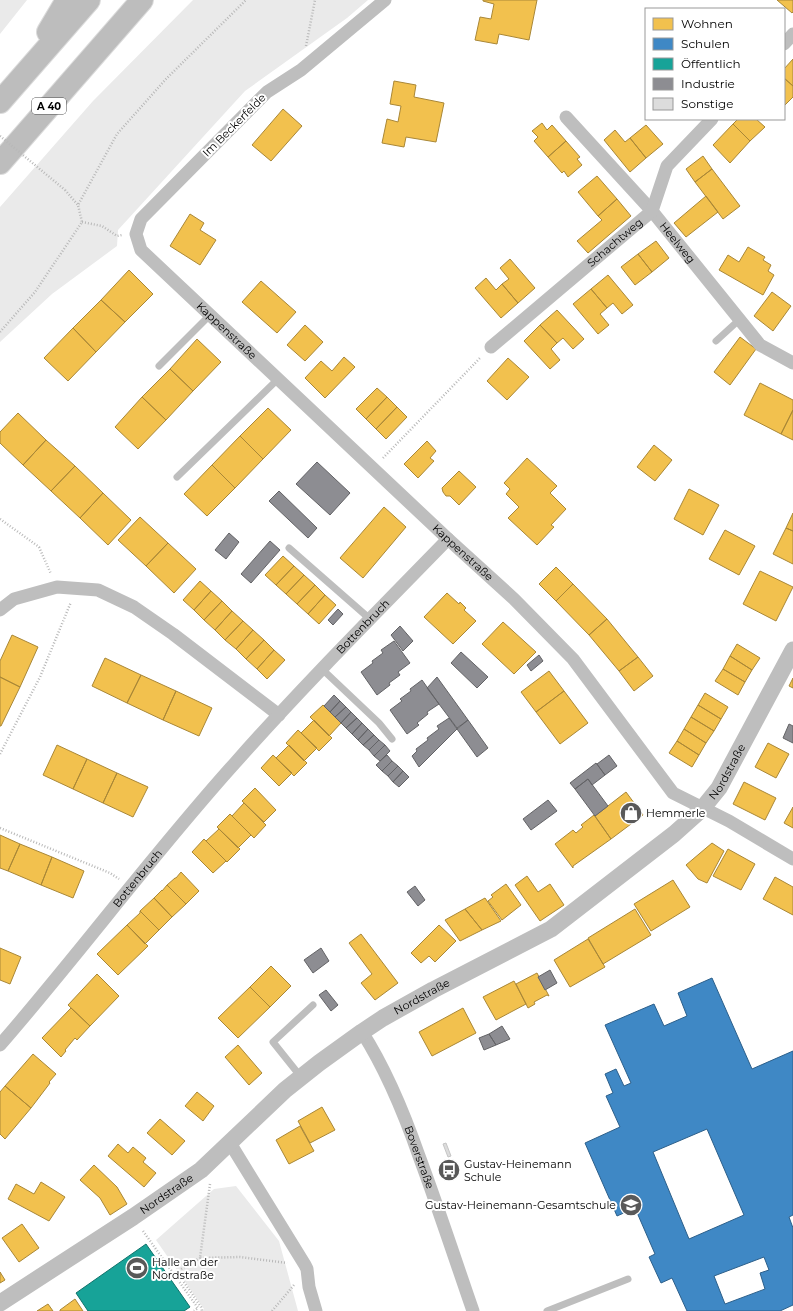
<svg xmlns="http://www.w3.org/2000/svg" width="793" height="1311" viewBox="0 0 793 1311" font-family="Montserrat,sans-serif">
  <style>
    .green { fill: #eaeaea }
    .homes { fill: #f2c14e; stroke: #a98737 }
    .schools { fill: #3f88c5; stroke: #2c5f8a; fill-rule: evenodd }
    .public { fill: #17a398; stroke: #10726a }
    .industry { fill: #8d8d92; stroke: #636366 }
    .building { fill: #dcdcdc; stroke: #c5c5c5 }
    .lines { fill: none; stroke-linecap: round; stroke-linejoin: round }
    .motorway-casing { stroke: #dbdbdb; stroke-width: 24 }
    .path { stroke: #b8b8b8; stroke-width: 2.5; stroke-dasharray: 1 2; stroke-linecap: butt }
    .service { stroke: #bebebe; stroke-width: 7 }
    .minor { stroke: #bebebe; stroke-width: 13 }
    .tertiary { stroke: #bebebe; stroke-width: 17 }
    .motorway { stroke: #bdbdbd; stroke-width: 22 }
    .path-bridge { stroke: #b8b8b8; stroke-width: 2.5; stroke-dasharray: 1 2; stroke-linecap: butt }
    .labels { text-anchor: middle; stroke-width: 4; stroke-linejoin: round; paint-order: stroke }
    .shield { fill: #fff; stroke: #4c4c4c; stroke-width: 1 }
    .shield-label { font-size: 10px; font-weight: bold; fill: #000 }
    .street-label { font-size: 11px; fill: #000; stroke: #fff }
    .poi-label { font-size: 11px; fill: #000; stroke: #fff; text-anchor: start }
  </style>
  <rect width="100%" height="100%" fill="#fff"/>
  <path class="green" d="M0 0H27L0 34Z
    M193 0H368L347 18 245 91 118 230 117 246 52 294 0 342V207L93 101Z
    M236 1186 279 1241 298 1311H201L204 1309 156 1240 214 1189Z"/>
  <path class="homes" d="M483 0H537L529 40 499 34 497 44 475 40 480 17 491 19 494 4 483 1Z
    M777 0H793V12L792 13Z
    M793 59V86L784 78V69Z
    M784 78 793 86V97L784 106Z
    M394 81 416 85 414 97 444 103 436 142 406 137 404 147 382 143 387 119 398 122 401 106 390 104Z
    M283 109 302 126 271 161 252 145Z
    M738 119H756L765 127 750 141 733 124Z
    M542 123 547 130 552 125 566 141 548 157 534 141 538 137 532 131Z
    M733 124 750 141 730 163 713 145Z
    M646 125 663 144 646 158 630 138Z
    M615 130 625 142 630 138 646 158 630 172 604 140Z
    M566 141 580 157 577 159 582 165 568 177 564 171 562 173 548 157Z
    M703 156 712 169 695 182 686 169Z
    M712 169 740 206 723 219 695 182Z
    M597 176 617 199 598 216 578 192Z
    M706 196 718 212 686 237 674 223Z
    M617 199 631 216 588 253 577 241 602 220 598 216Z
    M190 214 204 223 200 230 216 240 200 265 170 246Z
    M656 241 669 258 652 272 638 254Z
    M748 247 765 257 763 260 771 265 768 271 774 275 763 295 719 270 728 255 739 262Z
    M638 254 652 272 635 285 621 267Z
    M510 259 535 288 518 303 502 284 509 279 500 268Z
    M129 270 153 294 125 322 101 300Z
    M608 275 633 305 622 314 613 303 607 308 591 289Z
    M486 278 496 290 502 284 518 303 501 318 475 288Z
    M261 281 296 312 277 333 242 302Z
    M591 289 607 308 600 314 609 325 598 334 573 304Z
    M772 292 791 306 773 331 754 316Z
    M101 300 125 322 96 352 73 328Z
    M557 310 584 339 573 349 563 338 557 343 540 325Z
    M305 325 323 342 305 361 287 345Z
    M540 325 557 343 551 349 560 360 550 369 524 341Z
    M73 328 96 352 68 381 44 358Z
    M740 337 756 349 730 385 714 372Z
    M197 339 221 362 193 391 170 369Z
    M344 357 355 367 325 398 305 378 321 361 332 371Z
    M508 358 529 377 507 400 487 381Z
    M170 369 193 391 166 420 142 397Z
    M760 383 793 400V410L781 434 744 415Z
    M377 388 387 397 366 419 356 409Z
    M142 397 166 420 138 449 115 427Z
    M387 397 397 407 376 429 366 419Z
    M397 407 407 417 386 439 376 429Z
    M268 408 291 430 263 459 240 436Z
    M793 410V440L781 434Z
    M18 413 46 440 23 465 0 443V432Z
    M240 436 263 459 235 488 212 465Z
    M46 440 75 466 51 491 23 465Z
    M427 441 436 451 430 458 434 461 418 478 404 464Z
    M654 445 672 460 655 481 637 467Z
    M527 458 557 486 550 493 566 509 551 525 554 527 537 545 508 518 519 507 506 494 510 489 504 483Z
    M212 465 235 488 207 516 184 494Z
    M75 466 103 493 80 518 51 491Z
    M459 471 476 487 459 505 450 496H446L443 492 442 488Z
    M689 489 719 505 703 535 674 519Z
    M103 493 131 520 108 545 80 518Z
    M384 507 406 527 363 578 340 558Z
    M793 513V531L786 528Z
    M140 517 168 543 146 566 118 540Z
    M786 528 793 531V564L773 554Z
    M725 530 755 546 739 575 709 559Z
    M168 543 196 569 174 593 146 566Z
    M283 556 294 566 276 585 265 575Z
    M294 566 304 575 286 594 276 585Z
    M556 567 573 584 556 601 539 584Z
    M760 571 793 587 776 621 743 604Z
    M304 575 315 585 297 604 286 594Z
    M200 581 211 591 194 610 183 600Z
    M573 584 607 619 589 635 556 601Z
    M315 585 325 595 308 614 297 604Z
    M211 591 222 601 204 620 194 610Z
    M447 593 459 604 460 602 466 608 464 610 476 621 453 644 424 617Z
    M325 595 336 605 319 624 308 614Z
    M222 601 232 611 215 630 204 620Z
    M232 611 243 621 225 640 215 630Z
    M607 619 638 657 619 671 589 635Z
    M243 621 253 630 236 649 225 640Z
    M503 622 536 652 514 674 482 644Z
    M253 630 264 640 246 659 236 649Z
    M12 635 38 647 20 687 0 677V661Z
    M264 640 274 650 257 669 246 659Z
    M737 644 760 658 752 670 730 656Z
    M274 650 285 660 267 679 257 669Z
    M730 656 752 670 745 682 723 669Z
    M638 657 653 676 634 691 619 671Z
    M105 658 141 675 127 703 92 686Z
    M723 669 745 682 738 695 715 681Z
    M549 671 564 691 536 712 521 692Z
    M141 675 176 691 163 720 127 703Z
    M0 677 20 687 1 726H0Z
    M793 678V688L789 686Z
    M176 691 212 708 199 736 163 720Z
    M564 691 588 723 560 744 536 712Z
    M705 693 728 707 721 719 698 705Z
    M323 705 341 723 329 736 310 717Z
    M698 705 721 719 714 731 691 717Z
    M691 717 714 731 706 743 684 729Z
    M314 720 332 738 319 751 301 733Z
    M684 729 706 743 699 755 677 741Z
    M298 730 317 748 304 761 286 743Z
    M677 741 699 755 692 767 669 753Z
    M768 743 789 754 776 778 755 767Z
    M57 745 87 759 73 789 43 775Z
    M289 745 307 763 294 776 276 758Z
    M273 755 292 773 279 786 261 768Z
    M87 759 117 773 103 803 73 789Z
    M117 773 148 787 133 817 103 803Z
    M744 782 776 798 765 820 733 804Z
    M255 788 276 810 264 822 242 801Z
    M626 792 643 815 611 839 595 816Z
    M244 803 266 825 254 838 232 816Z
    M793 807V828L784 823Z
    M230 814 251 835 238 848 217 827Z
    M594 815 611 839 573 866V868L555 844 573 830 576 833 583 827 581 825Z
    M219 829 240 849 227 862 206 841Z
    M0 835 20 844 8 871 0 868Z
    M204 839 226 861 213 873 192 852Z
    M712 843 724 851 707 883 698 879 686 865Z
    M20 844 52 857 41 885 8 871Z
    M728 849 755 864 741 890 713 876Z
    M52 857 84 871 73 898 41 885Z
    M181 872 199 891 186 904 167 885 175 878H176Z
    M527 876 538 892 550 884 564 905 540 921 515 885Z
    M775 877 793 887V915L763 899Z
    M673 880 690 907 651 931 634 904Z
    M506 884 521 905 502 920 488 901 493 897 491 895Z
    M167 885 186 904 172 917 154 898 162 890V891Z
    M154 898 172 917 159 930 140 911Z
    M485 898 501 921 482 930 465 909Z
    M465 909 482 930 460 941 445 920Z
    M635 909 651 935 603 964 588 938Z
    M140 911 159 930 145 944 127 925 140 913Z
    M127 925 148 946 118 975 97 954Z
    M439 925 456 941 435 962 429 956 421 963 411 953Z
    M361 934 398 983 375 1000 361 983 372 974 349 943Z
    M588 939 605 967 570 987 554 960Z
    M0 948 21 957 10 984 0 980Z
    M271 966 291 986 270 1007 250 987Z
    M537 973 549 996 547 995 534 1002 535 1004 528 1008 516 984Z
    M97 974 119 996 90 1026 68 1005Z
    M514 981 526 1004 496 1020 483 997Z
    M250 987 270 1007 238 1038 218 1018Z
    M71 1008 90 1026 77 1040 75 1038 65 1050 66 1051 61 1057 42 1038Z
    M463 1008 476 1033 432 1056 419 1032Z
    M238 1045 262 1073 249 1085 225 1057Z
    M33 1054 56 1074 49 1082 50 1083 31 1108 5 1086Z
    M5 1086 31 1108 5 1139 0 1134V1092Z
    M197 1092 214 1106 203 1121 185 1106Z
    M322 1107 335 1130 310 1143 298 1121Z
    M160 1119 185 1141 172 1155 147 1133Z
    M300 1126 314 1151 289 1164 276 1140Z
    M118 1144 128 1153 133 1147 146 1158 143 1162 156 1173 144 1187 108 1156Z
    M94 1165 117 1187 127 1204 110 1215 100 1198 80 1180Z
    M41 1182 65 1197 49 1221 8 1199 16 1184 34 1194Z
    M22 1224 39 1248 19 1262 2 1238Z
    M0 1272 5 1280 0 1283Z
    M75 1299 83 1311H60V1310Z
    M48 1304 53 1311H37Z"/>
  <path class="schools" d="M712 978 752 1069 793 1051V1215L789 1217 793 1228V1305L780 1311H687L672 1278 661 1283 649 1257 655 1254 635 1208 617 1216 585 1143 620 1127 606 1096 613 1093 605 1074 616 1069 624 1086 631 1083 605 1025 654 1004 664 1026 687 1016 678 993ZM707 1129 744 1215 689 1239 653 1152ZM764 1257 769 1270 760 1273 765 1289 725 1304 714 1276Z"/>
  <path class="public" d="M146 1244 190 1307 184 1311H88L76 1293Z"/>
  <path class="industry" d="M317 462 350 493 330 515 296 484Z
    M279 491 317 528 308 538 269 501Z
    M229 533 239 542 226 559 215 550Z
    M270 541 280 550 251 583 241 574Z
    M338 609 343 614 333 625 328 620Z
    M400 626 413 641 403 651 391 635Z
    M394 641 410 663 398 672 400 675 389 683 390 685 377 695 361 672 373 663 372 661 383 653 381 650Z
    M461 652 488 677 477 688 451 663Z
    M539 655 543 661 531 671 527 665Z
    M437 677 468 720 457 728 427 688Z
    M422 680 439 704 427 712 428 714 417 723 419 725 407 734 390 710 402 701 400 699 411 691 410 689Z
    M334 695 340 701 330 712 324 706Z
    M340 701 346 707 335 717 330 712Z
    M346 707 351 712 341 723 335 717Z
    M351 712 357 718 346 728 341 723Z
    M357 718 362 723 352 734 346 728Z
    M449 718 457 729 419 767 412 756 417 751 416 749 428 740 427 738 439 729 437 726Z
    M468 720 488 748 477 757 457 729Z
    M362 723 368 729 358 740 352 734Z
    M789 724 793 726V743L783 738Z
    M368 729 374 735 363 745 358 740Z
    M374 735 379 740 369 750 363 745Z
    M379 740 385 745 374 756 369 750Z
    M385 745 390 751 380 761 374 756Z
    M387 755 392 761 382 771 376 765Z
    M609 755 617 766 605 775 597 764Z
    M392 761 398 766 388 776 382 771Z
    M596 763 605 775 592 785 588 779 575 789 570 783Z
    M398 766 403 771 393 782 388 776Z
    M403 771 409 777 399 787 393 782Z
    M588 779 608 806 595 816 575 789Z
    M548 800 557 811 531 830 523 819Z
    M415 886 425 900 418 906 407 892Z
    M321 948 329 961 313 973 304 960Z
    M550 970 557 983 545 990 538 977Z
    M326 990 338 1005 331 1011 319 995Z
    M502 1026 510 1039 496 1045 489 1034Z
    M489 1034 496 1045 484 1050 479 1038Z"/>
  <path class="building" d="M446 1143 451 1156 448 1157 443 1144Z"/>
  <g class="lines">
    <g class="motorway-casing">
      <path id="motorway" d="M48 32 67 0
        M0 102 89 0
        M0 163 142 0"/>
    </g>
    <path class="path" d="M306 46 315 0
      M65 190 78 205
      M82 222 102 226 117 236 122 235
      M0 332 35 292 82 222 78 205 117 134 166 79 246 0
      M383 458 481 357
      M0 519 39 547 51 574
      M0 754 40 677 71 602
      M0 828 110 873 119 879
      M210 1184 200 1258 240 1257 287 1263
      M143 1231 198 1308 194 1311
      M176 1272 200 1258
      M177 1272 201 1307 202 1311
      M272 1311 294 1285"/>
    <path class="service" d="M716 341 739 320
      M159 366 210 315
      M177 477 278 379
      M289 548 370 619
      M322 669 379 723 392 739
      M301 1077 273 1042 313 1005
      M547 1311 628 1279"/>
    <g class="minor">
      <path id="s1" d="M385 0 301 70 267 92 141 219 136 234 141 250 448 539 514 599 573 659 673 793 729 821 793 859"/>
      <path d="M784 44 793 34"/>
      <path id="s2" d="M566 117 652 211 760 345 793 363"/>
      <path id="s3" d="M491 347 652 211 667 166 712 119"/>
      <path d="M0 610 14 599 57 587 98 590 134 607 173 634 279 715"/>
      <path id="s4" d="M362 1032C387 1071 404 1113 419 1156 438 1207 455 1259 473 1311"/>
      <path id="s5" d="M0 1045C80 953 153 854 235 763 303 686 376 613 448 539"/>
      <path d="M230 1143 305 1265 307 1269 309 1287 316 1311"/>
    </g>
    <path class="tertiary" id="s6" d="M0 1303 133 1217 201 1170 285 1090 319 1063 362 1032 383 1018 433 990 551 929 674 834 702 809 719 788 793 650"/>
    <use href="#motorway" class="motorway"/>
    <path class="path-bridge" d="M0 136 65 190"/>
  </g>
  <defs>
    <g id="shop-disc" transform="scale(1.15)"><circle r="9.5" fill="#595959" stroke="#fff"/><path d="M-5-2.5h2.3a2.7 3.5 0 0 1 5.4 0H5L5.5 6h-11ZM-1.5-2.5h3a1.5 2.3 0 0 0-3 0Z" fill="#fff"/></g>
    <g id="bus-disc" transform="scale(1.15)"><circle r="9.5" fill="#595959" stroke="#fff"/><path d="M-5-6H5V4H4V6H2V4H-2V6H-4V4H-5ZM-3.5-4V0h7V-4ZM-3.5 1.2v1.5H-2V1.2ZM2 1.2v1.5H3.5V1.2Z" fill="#fff"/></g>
    <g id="school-disc" transform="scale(1.15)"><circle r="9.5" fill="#595959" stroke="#fff"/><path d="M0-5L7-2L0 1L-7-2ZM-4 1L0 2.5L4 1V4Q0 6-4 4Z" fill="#fff"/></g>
    <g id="stadium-disc" transform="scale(1.15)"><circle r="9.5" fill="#595959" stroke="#fff"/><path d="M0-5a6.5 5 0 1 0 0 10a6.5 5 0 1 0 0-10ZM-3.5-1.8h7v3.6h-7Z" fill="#fff"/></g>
  </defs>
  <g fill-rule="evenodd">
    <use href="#shop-disc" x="631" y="813"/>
    <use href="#bus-disc" x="449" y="1170"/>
    <use href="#school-disc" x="631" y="1205"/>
    <use href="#stadium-disc" x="137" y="1268"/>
  </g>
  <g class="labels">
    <rect class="shield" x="32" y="98" width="34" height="16" rx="3"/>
    <g class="shield-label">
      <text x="49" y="110">A 40</text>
    </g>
    <g class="street-label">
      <text transform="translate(234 125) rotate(-45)" y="4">Im Beckerfelde</text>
      <text dy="4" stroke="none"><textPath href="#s3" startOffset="162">Schachtweg</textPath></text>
      <text dy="4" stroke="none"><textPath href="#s2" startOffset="168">Heelweg</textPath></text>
      <text dy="4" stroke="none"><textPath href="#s1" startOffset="479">Kappenstraße</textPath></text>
      <text dy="4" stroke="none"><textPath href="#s1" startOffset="803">Kappenstraße</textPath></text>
      <text dy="4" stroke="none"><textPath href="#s5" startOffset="554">Bottenbruch</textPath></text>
      <text dy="4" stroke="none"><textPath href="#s6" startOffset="907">Nordstraße</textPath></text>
      <text dy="4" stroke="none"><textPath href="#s5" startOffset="216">Bottenbruch</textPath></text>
      <text dy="4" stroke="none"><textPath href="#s6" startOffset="523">Nordstraße</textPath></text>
      <text dy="4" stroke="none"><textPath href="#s4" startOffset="138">Boverstraße</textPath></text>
      <text dy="4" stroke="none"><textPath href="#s6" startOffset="199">Nordstraße</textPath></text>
    </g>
    <g class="poi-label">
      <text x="646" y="817">Hemmerle</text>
      <text x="464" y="1168">Gustav-Heinemann<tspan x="464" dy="13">Schule</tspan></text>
      <text x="616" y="1209" text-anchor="end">Gustav-Heinemann-Gesamtschule</text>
      <text x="152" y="1266">Halle an der<tspan x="152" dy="13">Nordstraße</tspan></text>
    </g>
  </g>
  <rect x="645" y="8" width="140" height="112" fill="#ffffff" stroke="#999999"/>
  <rect x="653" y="18" width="20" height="12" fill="#f2c14e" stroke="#999999"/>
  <text x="681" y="28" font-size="12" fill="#000000">Wohnen</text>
  <rect x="653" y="38" width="20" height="12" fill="#3f88c5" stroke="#999999"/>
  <text x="681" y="48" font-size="12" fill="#000000">Schulen</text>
  <rect x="653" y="58" width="20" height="12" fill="#17a398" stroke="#999999"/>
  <text x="681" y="68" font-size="12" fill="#000000">Öffentlich</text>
  <rect x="653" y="78" width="20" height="12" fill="#8d8d92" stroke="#999999"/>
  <text x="681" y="88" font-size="12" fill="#000000">Industrie</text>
  <rect x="653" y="98" width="20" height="12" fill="#dcdcdc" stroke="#999999"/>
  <text x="681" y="108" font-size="12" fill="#000000">Sonstige</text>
</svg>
